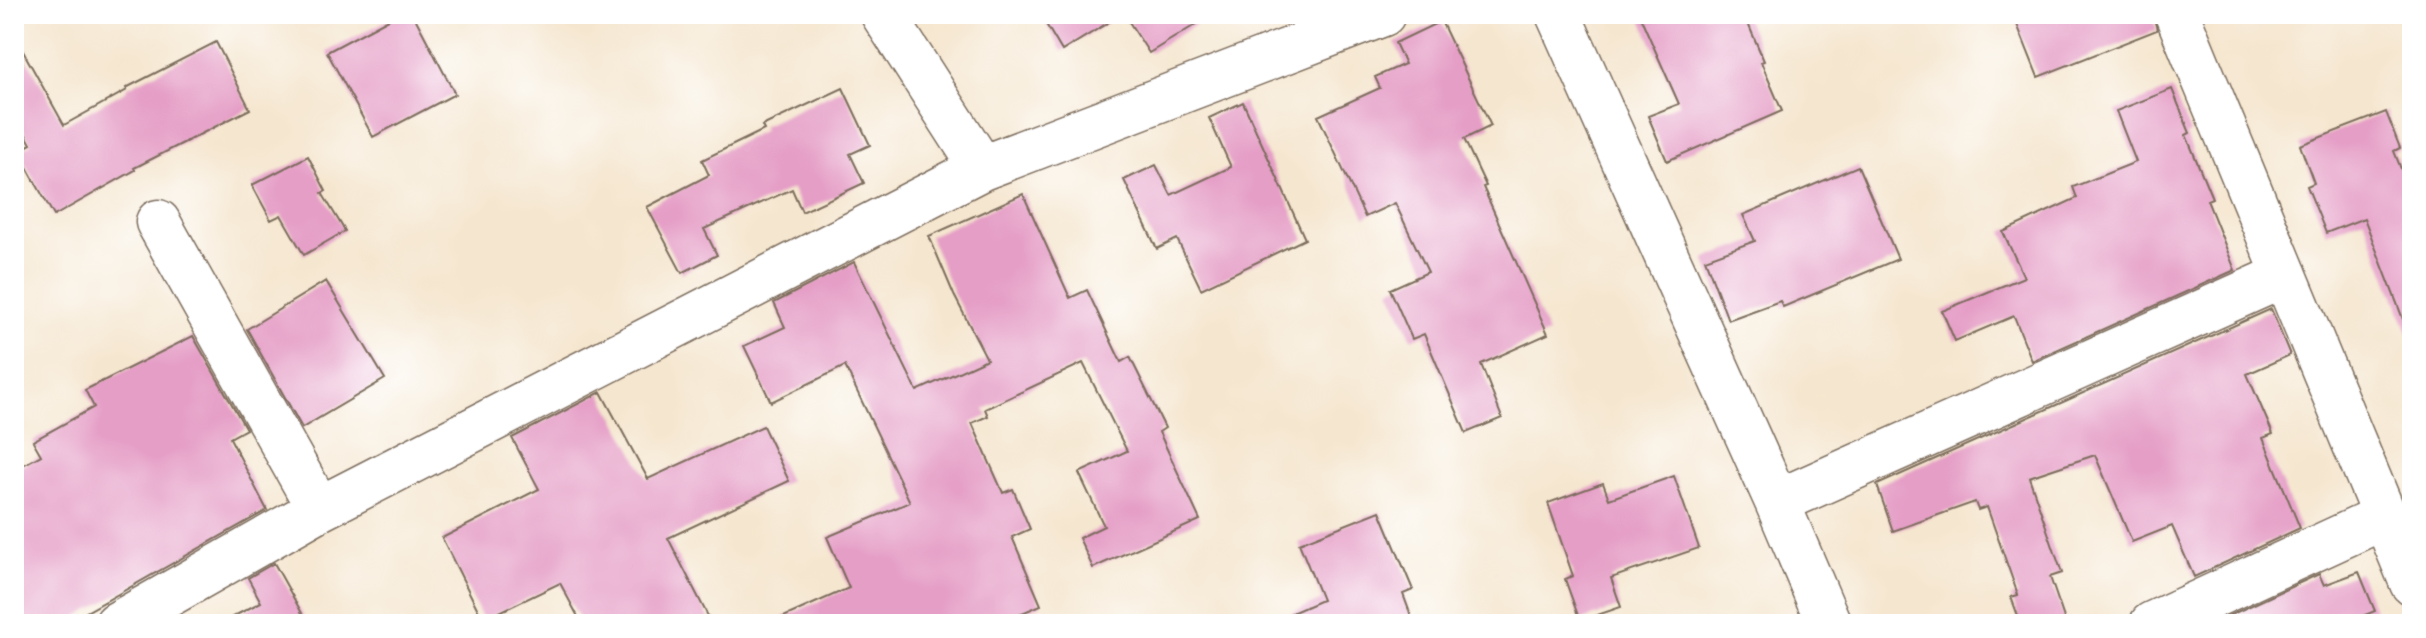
<svg xmlns="http://www.w3.org/2000/svg" width="2426" height="638" viewBox="0 0 2426 638" font-family="Mynerve,sans-serif">
  <style>
    .building { fill: #e59ec6 }
    .lines { fill: none; stroke-linecap: round; stroke-linejoin: round }
    .minor-casing { stroke: #7c6c5c; stroke-width: 47 }
    .minor { stroke: #fff; stroke-width: 44 }
  </style>
  <rect width="100%" height="100%" fill="#fff"/>
  <filter id="ink" filterUnits="userSpaceOnUse"><feTurbulence type="fractalNoise" baseFrequency=".0125" numOctaves="2"/><feDisplacementMap in="SourceGraphic" scale="16" xChannelSelector="R" yChannelSelector="G"/><feConvolveMatrix kernelMatrix="1 2 1 2 8 2 1 2 1" color-interpolation-filters="sRGB"/></filter>
  <filter id="wash" filterUnits="userSpaceOnUse"><feTurbulence type="fractalNoise" baseFrequency=".006" numOctaves="4" result="noise"/><feDisplacementMap in="SourceGraphic" scale="32" xChannelSelector="R" yChannelSelector="G"/><feGaussianBlur stdDeviation="1.8" result="paint"/><feColorMatrix in="noise" values="0 0 0 0 0 0 0 0 0 0 0 0 0 0 0 0 0 1.4 0 .05"/><feComposite in="paint" operator="in"/></filter>
  <g filter="url(#wash)">
    <rect width="100%" height="100%" fill="#f5e6cf"/>
    <g id="blocks">
      <path class="building" d="M398 14H413L455 94 373 137 327 52Z
        M1040 14H1122L1062 51Z
        M1124 14H1213L1149 53Z
        M1639 14H1744L1764 61 1761 62 1782 111 1667 161 1648 116 1679 104Z
        M2013 14H2153L2157 30 2038 77Z
        M1441 21 1491 126 1464 139 1486 186 1483 187 1548 334 1481 364 1502 418 1466 433 1424 334 1412 339 1390 289 1428 272 1395 203 1365 217 1318 116 1380 88 1375 77 1405 64 1395 43Z
        M14 35 64 125 127 90 126 88 216 42 250 109 134 168 135 170 54 216 18 151 31 144 14 113Z
        M843 88 870 145 850 154 864 183 802 212 792 189 704 229 717 255 682 273 647 207 709 175 702 160 764 130 762 126Z
        M2172 89 2190 133 2186 135 2212 198 2207 200 2235 270 2032 361 2014 316 1955 341 1942 311 2024 277 2003 232 2077 198 2073 187 2136 162 2116 111Z
        M1243 102 1305 239 1201 289 1177 239 1157 249 1124 180 1156 165 1171 195 1231 167 1209 118Z
        M2386 112 2400 148 2394 151 2412 197V336L2410 337 2364 218 2326 233 2307 186 2314 183 2300 145Z
        M308 156 326 191 322 193 345 231 304 255 281 215 271 220 252 185Z
        M1858 166 1898 259 1783 307 1780 301 1728 320 1705 259 1755 241 1743 215Z
        M1023 194 1070 298 1087 290 1121 362 1130 357 1165 428 1159 432 1200 520 1093 568 1079 538 1104 526 1079 473 1127 451 1083 363 985 409 988 416 972 423 1003 493 1013 489 1030 529 1012 537 1041 605 996 624H768L849 588 827 537 910 502 845 366 771 402 744 346 785 327 774 303 854 262 917 391 987 359 954 295 929 236Z
        M326 281 385 379 302 428 247 329Z
        M2271 309 2290 355 2247 374 2273 434 2263 438 2300 528 2194 577 2172 526 2132 542 2095 455 2029 477 2062 573 2050 577 2066 624H2021L2011 597 2018 595 1987 507 1978 510 1975 502 1893 531 1877 485Z
        M193 336 246 429 230 438 267 510 65 624H27L14 601V470L41 455 33 441 94 407 85 390Z
        M601 392 648 479 763 426 789 481 668 538 712 624H582L560 583 483 620 442 538 539 489 512 438Z
        M1674 476 1699 548 1611 578 1621 607 1580 621 1565 579 1573 576 1548 503 1603 483 1609 499Z
        M1380 511 1413 590 1403 594 1414 624H1266L1322 600 1299 543Z
        M274 563 308 624H219L261 602 248 578Z
        M2359 572 2375 611 2343 624 2213 623 2319 574 2324 585Z"/>
    </g>
  </g>
  <g filter="url(#ink)">
    <use href="#blocks" fill-opacity="0" stroke="#7c6c5c" stroke-width="2"/>
    <g class="lines">
      <g class="minor-casing">
        <path id="minor" d="M883 14 982 168
          M1558 14 1777 502 1829 624
          M2177 14 2412 583
          M158 222 319 509
          M1777 502 2285 275
          M117 624 319 509 982 168 1383 14
          M2152 624 2384 517"/>
      </g>
      <use href="#minor" class="minor"/>
    </g>
  </g>
  <rect width="2426" height="638" fill="none" stroke="#fff" stroke-width="48"/>
</svg>
